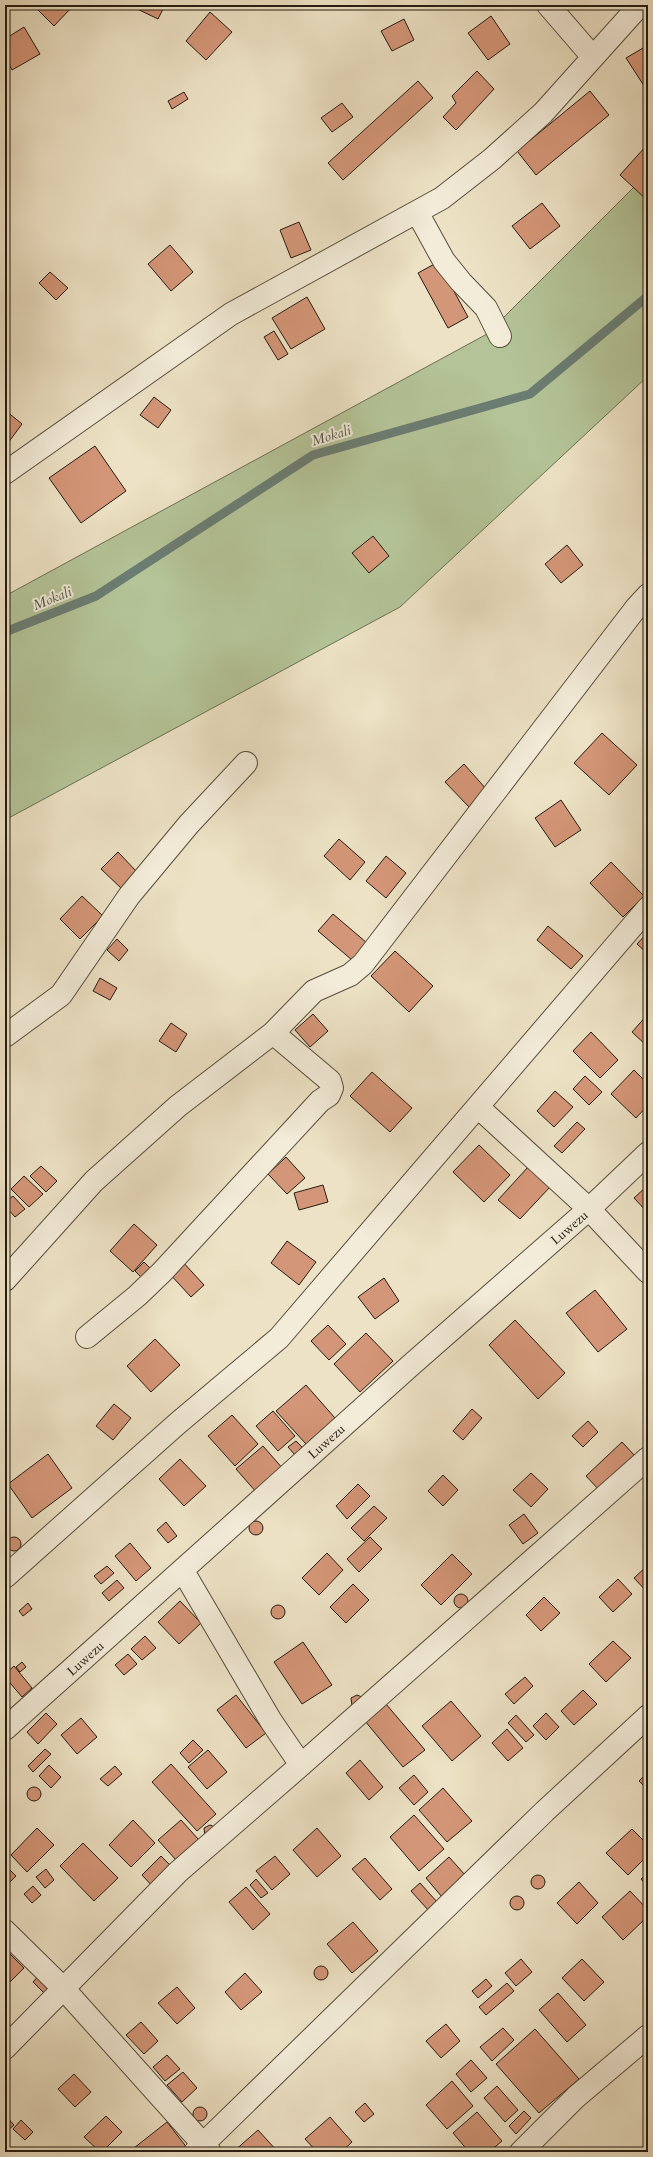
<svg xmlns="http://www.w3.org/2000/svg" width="653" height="2157" viewBox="0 0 653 2157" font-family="Cardo,serif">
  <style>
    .green { fill: #b4c498; stroke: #6c7054 }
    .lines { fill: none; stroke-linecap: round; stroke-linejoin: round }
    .stream { stroke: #6b7d73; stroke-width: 9 }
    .building { fill: #d49678; stroke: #251c11 }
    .street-casing { stroke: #574e3e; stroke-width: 24 }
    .street { stroke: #f3ecd9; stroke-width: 22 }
    .labels { text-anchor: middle; stroke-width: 4; stroke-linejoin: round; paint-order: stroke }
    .street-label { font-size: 13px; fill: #251c11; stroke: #f3ecd9 }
    .water-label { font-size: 14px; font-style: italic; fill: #4e554a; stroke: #f3ecd9 }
  </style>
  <rect width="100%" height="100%" fill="#ede2c5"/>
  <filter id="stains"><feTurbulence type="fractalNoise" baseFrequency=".005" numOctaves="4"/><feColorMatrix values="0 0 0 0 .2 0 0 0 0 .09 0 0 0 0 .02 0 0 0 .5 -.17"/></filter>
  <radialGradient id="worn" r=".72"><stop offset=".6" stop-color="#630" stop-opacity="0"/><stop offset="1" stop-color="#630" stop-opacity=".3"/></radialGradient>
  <path class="green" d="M648 173V376L400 607 5 820V596L487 334Z"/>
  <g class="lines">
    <path class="stream" d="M5 632 96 596 313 455 530 394 648 296"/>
  </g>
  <path class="building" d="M33 5H74L54 26Z
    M129 5H165L158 19Z
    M600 5H611L605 10Z
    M210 12 232 32 206 60 186 41Z
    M491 16 510 44 488 60 468 33Z
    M404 19 414 40 392 51 381 31Z
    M24 27 40 54 12 70 5 57V39Z
    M643 48 648 56V92L626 58Z
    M477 71 494 89 456 130 443 117 456 103 452 96Z
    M418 81 433 98 343 180 328 163Z
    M590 91 609 115 536 175 517 151Z
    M184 92 188 99 172 109 168 101Z
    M342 103 353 117 332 132 321 118Z
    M646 146 648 148V201L620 175Z
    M542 203 560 226 530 249 512 226Z
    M299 222 311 250 291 258 280 230Z
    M170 245 193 272 171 291 148 264Z
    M438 262 468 317 448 328 418 273Z
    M50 272 68 288 56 300 39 283Z
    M307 297 325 329 291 349 272 318Z
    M274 331 288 354 278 360 264 337Z
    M154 397 171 410 158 428 140 415Z
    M5 410 22 424 5 447Z
    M95 446 126 491 81 523 49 478Z
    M373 536 389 556 369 573 352 553Z
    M567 545 583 565 561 583 545 564Z
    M602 733 637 765 609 795 574 763Z
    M464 764 487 790 469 807 445 782Z
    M561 800 581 830 555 847 535 818Z
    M339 839 365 862 350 880 324 856Z
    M118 852 138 873 122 889 101 869Z
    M386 856 406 873 386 898 366 881Z
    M611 862 644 896 623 917 590 883Z
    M82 896 103 916 80 939 60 919Z
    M333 914 367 943 352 960 318 931Z
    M548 926 583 956 571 969 537 940Z
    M648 932V954L637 944Z
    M117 939 128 950 119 961 107 950Z
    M395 951 433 986 409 1012 371 976Z
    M100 978 117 988 110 1000 93 991Z
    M313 1014 328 1031 310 1047 295 1030Z
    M648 1014V1047L632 1032Z
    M171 1023 187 1034 176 1052 159 1041Z
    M591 1032 618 1060 600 1078 573 1051Z
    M634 1070 648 1084V1105L636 1118 611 1094Z
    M372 1072 412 1108 390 1132 350 1096Z
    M585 1076 602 1092 589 1105 573 1089Z
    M555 1091 573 1107 554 1127 537 1111Z
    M577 1122 585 1129 562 1153 554 1146Z
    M479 1145 510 1175 484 1202 453 1172Z
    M286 1157 305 1178 287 1194 268 1174Z
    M41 1166 57 1181 46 1192 30 1176Z
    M528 1167 550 1187 520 1219 498 1200Z
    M24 1176 43 1194 29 1207 11 1189Z
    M323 1185 328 1202 299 1210 294 1193Z
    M648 1185V1213L634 1198Z
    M13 1196 25 1209 15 1217 5 1206V1202Z
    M134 1224 157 1245 133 1272 110 1251Z
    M287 1241 316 1262 299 1285 271 1263Z
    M181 1260 204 1285 191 1297 168 1272Z
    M144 1262 156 1274 147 1283 135 1271Z
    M384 1278 399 1301 375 1319 358 1297Z
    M595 1290 627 1329 598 1352 566 1313Z
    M515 1320 565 1373 538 1399 489 1345Z
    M328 1325 346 1344 329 1360 311 1341Z
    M366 1333 393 1361 360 1392 334 1364Z
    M155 1339 180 1365 151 1392 127 1366Z
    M306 1385 335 1418 306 1444 276 1411Z
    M114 1404 131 1418 113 1440 96 1426Z
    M472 1409 482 1418 463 1440 453 1431Z
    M273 1411 295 1436 278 1451 256 1426Z
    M232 1415 258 1444 235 1466 208 1436Z
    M588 1421 598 1432 583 1447 572 1436Z
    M296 1441 302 1447 295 1455 288 1447Z
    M622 1442 636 1457 600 1491 586 1476Z
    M263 1446 284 1470 257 1493 236 1469Z
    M48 1454 72 1488 32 1518 8 1484Z
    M180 1459 206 1486 184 1506 159 1479Z
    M531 1473 548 1489 531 1507 513 1490Z
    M443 1475 458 1490 443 1506 428 1491Z
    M358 1484 370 1496 347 1519 336 1506Z
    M5 1498 9 1505 5 1511Z
    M374 1506 387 1518 364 1541 351 1528Z
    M524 1514 538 1533 523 1544 509 1525Z
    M249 1528a7 7 0 1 1 14 0a7 7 0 1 1-14 0Z
    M166 1522 177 1536 168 1543 157 1530Z
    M370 1537 382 1549 359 1572 347 1559Z
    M7 1544a7 7 0 1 1 14 0a7 7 0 1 1-14 0Z
    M130 1543 151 1568 136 1581 115 1556Z
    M327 1553 343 1570 319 1595 302 1578Z
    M452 1554 472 1574 441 1605 421 1585Z
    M648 1565V1593L634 1578Z
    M107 1566 114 1573 101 1584 94 1576Z
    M618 1579 632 1594 613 1612 599 1597Z
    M117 1580 124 1588 109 1601 102 1593Z
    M353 1584 369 1600 346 1623 330 1607Z
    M454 1601a7 7 0 1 1 14 0a7 7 0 1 1-14 0Z
    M544 1597 560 1613 541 1631 526 1615Z
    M180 1601 201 1623 179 1644 158 1622Z
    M28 1603 32 1609 23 1616 19 1611Z
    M271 1612a7 7 0 1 1 14 0a7 7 0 1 1-14 0Z
    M145 1636 156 1648 142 1660 131 1649Z
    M613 1641 631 1658 606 1682 589 1664Z
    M303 1642 332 1685 302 1704 274 1662Z
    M128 1654 137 1664 124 1675 115 1665Z
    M22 1662 26 1667 20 1672 16 1667Z
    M14 1666 32 1688 22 1697 5 1677V1674Z
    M525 1677 533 1686 514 1704 505 1694Z
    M583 1690 597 1704 574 1725 561 1711Z
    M236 1695 266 1733 246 1748 217 1710Z
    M357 1695 362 1697 352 1706 351 1698Z
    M451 1701 481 1736 452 1761 422 1726Z
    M386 1704 425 1750 403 1767 365 1721Z
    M46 1713 57 1724 38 1744 27 1732Z
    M546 1713 559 1727 546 1740 533 1726Z
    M516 1715 534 1735 526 1742 508 1723Z
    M81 1718 97 1737 77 1754 61 1735Z
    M507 1729 523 1748 508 1761 492 1743Z
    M193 1740 203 1750 189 1763 180 1753Z
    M5 1742 9 1749 5 1754Z
    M45 1749 51 1754 33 1772 28 1766Z
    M208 1750 227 1772 207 1789 188 1767Z
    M360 1760 383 1787 369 1800 346 1773Z
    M171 1764 216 1814 197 1831 152 1782Z
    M49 1765 61 1777 51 1788 39 1776Z
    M115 1766 122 1774 108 1786 100 1779Z
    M648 1772V1790L639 1781Z
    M414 1775 428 1792 414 1805 399 1788Z
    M27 1794a7 7 0 1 1 14 0a7 7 0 1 1-14 0Z
    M443 1788 472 1821 447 1842 419 1810Z
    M414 1815 444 1849 419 1871 390 1837Z
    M133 1820 155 1843 131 1867 109 1845Z
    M181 1820 199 1840 176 1860 158 1840Z
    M210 1825 215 1827 205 1836 204 1828Z
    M37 1828 54 1845 27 1872 11 1855Z
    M317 1828 341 1856 317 1877 293 1850Z
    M632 1829 648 1845V1855L628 1875 606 1853Z
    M83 1843 118 1878 94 1901 60 1866Z
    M161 1856 172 1867 153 1887 142 1875Z
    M275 1856 290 1874 272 1890 256 1871Z
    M449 1857 466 1876 442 1897 426 1878Z
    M365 1858 392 1889 380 1900 352 1869Z
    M5 1865 16 1876 5 1887Z
    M46 1869 54 1880 45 1888 36 1877Z
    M648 1873V1887L641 1879Z
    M531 1882a7 7 0 1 1 14 0a7 7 0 1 1-14 0Z
    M256 1879 268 1893 261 1898 250 1885Z
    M579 1882 598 1903 577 1924 557 1903Z
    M420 1883 438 1903 429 1911 411 1891Z
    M33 1886 41 1895 32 1903 24 1894Z
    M246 1887 270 1914 253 1930 229 1902Z
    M630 1891 648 1910V1916L623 1940 602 1917Z
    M510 1903a7 7 0 1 1 14 0a7 7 0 1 1-14 0Z
    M353 1922 378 1951 352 1973 327 1944Z
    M5 1949 24 1968 5 1987Z
    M521 1959 532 1972 516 1986 505 1973Z
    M582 1959 604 1982 584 2001 562 1978Z
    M314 1973a7 7 0 1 1 14 0a7 7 0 1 1-14 0Z
    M42 1972 53 1983 44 1993 33 1982Z
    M245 1973 262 1992 241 2010 225 1992Z
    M486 1979 492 1986 478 1998 472 1991Z
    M507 1983 514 1991 486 2015 479 2007Z
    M177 1987 195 2008 177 2024 158 2003Z
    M558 1993 586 2025 567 2042 539 2010Z
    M141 2022 158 2041 144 2054 126 2035Z
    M446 2024 460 2041 441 2058 426 2041Z
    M503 2028 514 2040 492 2061 480 2047Z
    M535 2029 579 2079 539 2113 496 2064Z
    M167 2055 180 2069 165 2081 153 2067Z
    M471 2060 487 2078 471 2092 456 2074Z
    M183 2072 197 2088 182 2102 167 2085Z
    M74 2074 91 2092 75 2107 58 2089Z
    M452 2081 473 2106 447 2129 426 2105Z
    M497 2086 518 2110 505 2122 484 2098Z
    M365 2103 374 2114 364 2122 355 2112Z
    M193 2114a7 7 0 1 1 14 0a7 7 0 1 1-14 0Z
    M524 2111 531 2118 516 2134 509 2126Z
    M477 2112 502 2141 489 2152H469L453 2133Z
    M5 2115 14 2125 5 2133Z
    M106 2116 122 2132 102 2152H100L84 2137Z
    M330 2117 352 2142 341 2152H317L305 2139Z
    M21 2120 33 2132 25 2140 13 2129Z
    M167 2122 188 2149 184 2152H137L134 2148Z
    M258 2130 278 2152H233Z"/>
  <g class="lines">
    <g class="street-casing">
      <path id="street" d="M548 5 592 56
        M417 212 444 261 461 282 486 308 500 336
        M5 473 231 314 442 198 492 159 543 113 640 5
        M5 1036 61 995 129 896 189 824 246 763
        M478 1107 589 1209 648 1272
        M5 1280 94 1181 178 1106 273 1033 314 991 350 975 363 964 636 608 648 595
        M87 1337 137 1296 162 1272 320 1101 329 1095 332 1088 330 1081 273 1033
        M183 1571 271 1721 301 1765
        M5 1577 178 1423 279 1338 648 908
        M5 1729 411 1365 589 1209 648 1153
        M5 1931 63 1988 210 2152
        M5 2048 178 1872 301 1765 648 1458
        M195 2152 545 1811 648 1716
        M521 2152 576 2097 648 2036"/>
    </g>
    <use href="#street" class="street"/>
  </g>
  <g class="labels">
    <g class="street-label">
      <text transform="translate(569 1227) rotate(-41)" y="5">Luwezu</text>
      <text transform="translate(326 1441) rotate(-42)" y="5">Luwezu</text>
      <text transform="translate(85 1658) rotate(-42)" y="5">Luwezu</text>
    </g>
    <g class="water-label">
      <text transform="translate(331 435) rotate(-17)" y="5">Mokali</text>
      <text transform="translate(52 598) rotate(-22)" y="5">Mokali</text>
    </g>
  </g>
  <rect width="653" height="2157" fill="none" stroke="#ede2c5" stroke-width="20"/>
  <rect x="6" y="6" width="641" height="2145" fill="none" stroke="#251c11" stroke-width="2"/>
  <rect x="10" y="10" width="633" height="2137" fill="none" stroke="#251c11"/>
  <rect width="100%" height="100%" filter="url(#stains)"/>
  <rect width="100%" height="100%" fill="url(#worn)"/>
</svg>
